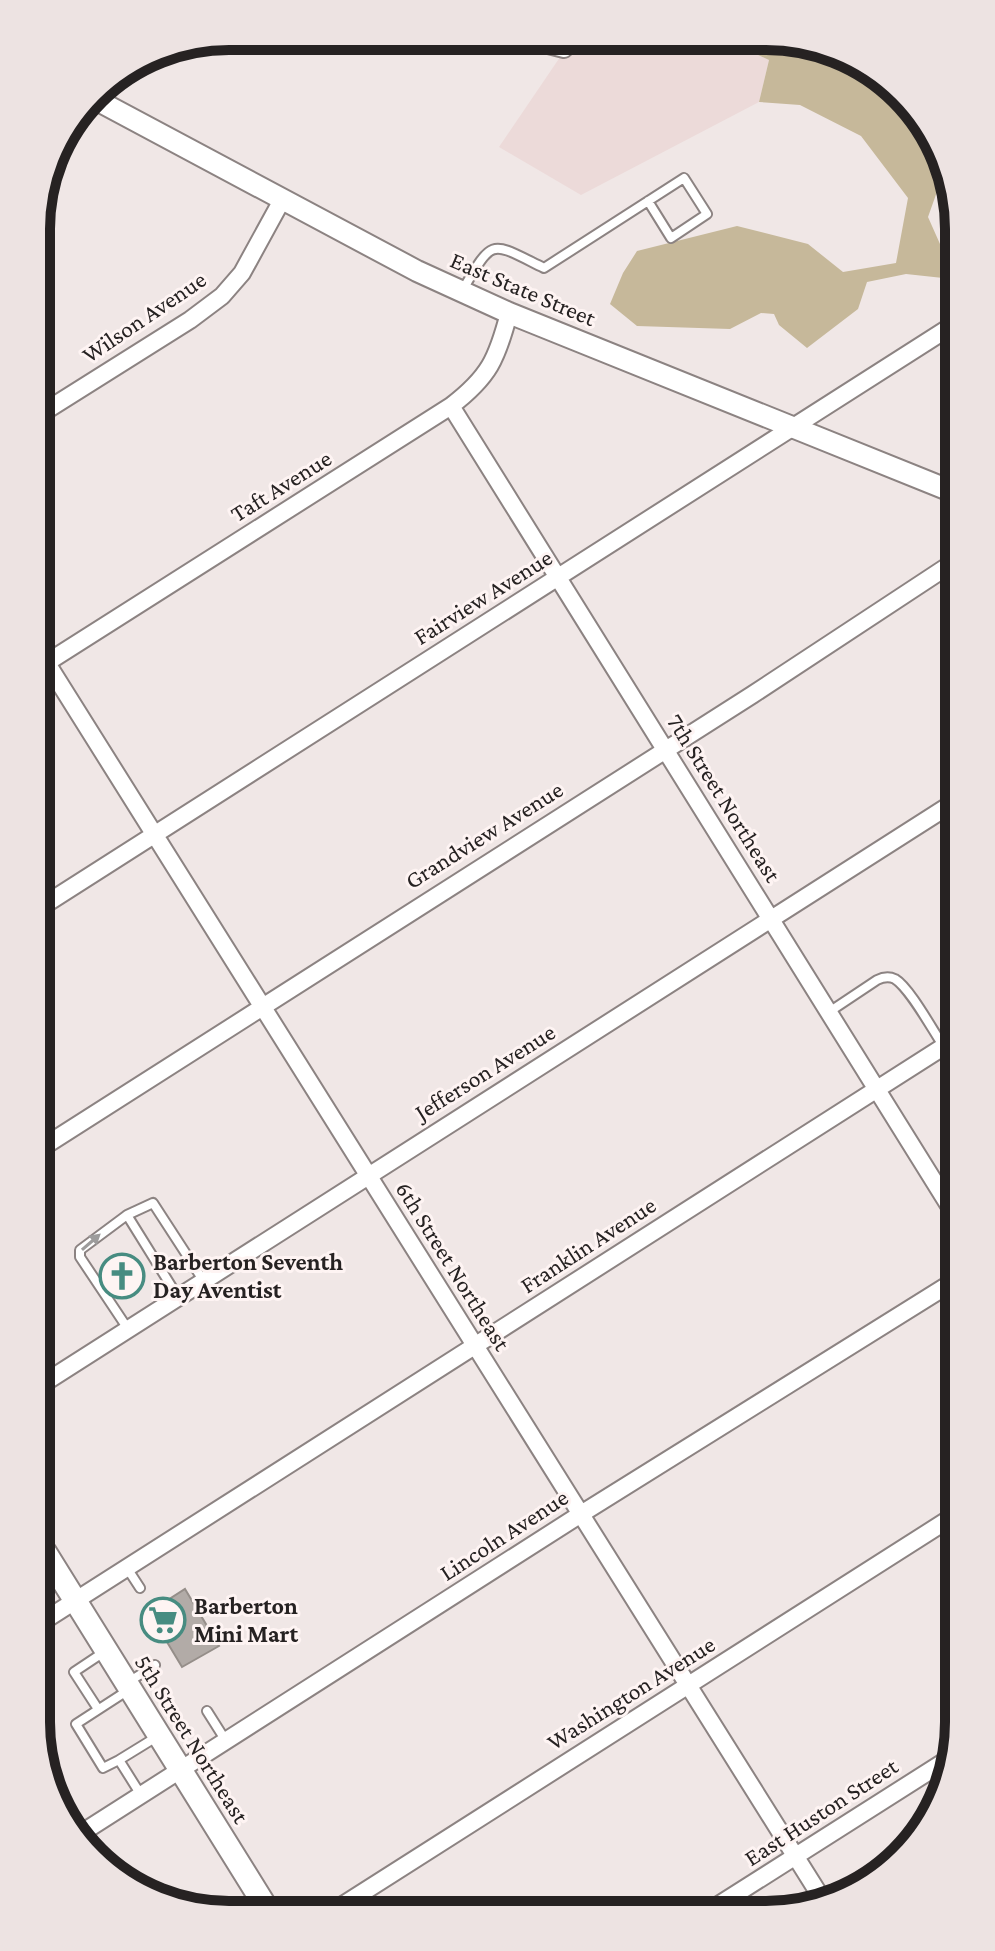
<svg xmlns="http://www.w3.org/2000/svg" width="995" height="1951" viewBox="0 0 995 1951" font-family="'Crimson Pro',serif">
  <style>
    .built { fill: #ecdad9 }
    .green { fill: #c6b89a }
    .building { fill: #b2aba7; stroke: #958e89; stroke-width: 2 }
    .lines { fill: none; stroke-linecap: round; stroke-linejoin: round }
    .service-casing { stroke: #8c8382; stroke-width: 12 }
    .minor-casing { stroke: #8c8382; stroke-width: 20 }
    .tertiary-casing { stroke: #8c8382; stroke-width: 24 }
    .secondary-casing { stroke: #8c8382; stroke-width: 26 }
    .service { stroke: #fff; stroke-width: 8 }
    .minor { stroke: #fff; stroke-width: 16 }
    .tertiary { stroke: #fff; stroke-width: 20 }
    .secondary { stroke: #fff; stroke-width: 22 }
    .oneway { fill: #9d9c9c }
    .labels { text-anchor: middle; stroke-width: 6; stroke-linejoin: round; paint-order: stroke }
    .street-label { font-size: 24px; fill: #262222; stroke: #fef4f3 }
    .poi-label { font-size: 24px; font-weight: bold; fill: #262222; stroke: #fef4f3; text-anchor: start }
    .rim { fill: none; stroke: #262222; stroke-width: 10 }
  </style>
  <rect width="100%" height="100%" fill="#f0e7e6"/>
  <path class="built" d="M573 38 724 39 769 60 759 102 581 195 499 147Z"/>
  <path class="green" d="M724 39 803 40 894 84 940 155 944 172 928 217 948 262 943 278 906 274 867 282 858 309 807 348 779 325 774 314 761 313 730 329 637 326 610 304 623 273 637 251 737 226 808 244 843 272 896 263 908 198 861 136 800 105 759 102 769 60Z"/>
  <path class="building" d="M185 1589 219 1646 182 1667 149 1612Z"/>
  <g class="lines">
    <g class="service-casing">
      <path id="service" d="M462 291C494 237 489 241 544 268L684 178 707 214 671 238 648 201
        M829 1012 877 980C883 977 889 976 895 979 910 988 933 1031 944 1047
        M127 1215 153 1203 203 1280
        M128 1329 80 1257V1250L127 1215 178 1297
        M127 1568 140 1588
        M127 1683 155 1665
        M98 1709 74 1672 104 1652
        M207 1711 226 1741
        M119 1760 103 1768 76 1724 130 1689
        M141 1795 119 1760 158 1736"/>
    </g>
    <g class="minor-casing">
      <path id="minor" d="M521 38 564 49
        M95 99 103 83
        M451 406 955 1215
        M39 415 190 320 222 296 242 273 282 200
        M40 652 826 1905
        M40 667 451 406C489 377 497 359 509 313
        M41 907 950 327
        M43 1147 752 695 951 564
        M44 1383 953 803
        M45 1620 954 1040
        M80 1834 581 1514 956 1280
        M717 1906 950 1758
        M332 1912 957 1514"/>
    </g>
    <g class="tertiary-casing">
      <path id="tertiary" d="M91 97 417 271 509 313 951 491"/>
    </g>
    <g class="secondary-casing">
      <path id="secondary" d="M45 1552 269 1912"/>
    </g>
    <use href="#service" class="service"/>
    <use href="#minor" class="minor"/>
    <use href="#tertiary" class="tertiary"/>
    <use href="#secondary" class="secondary"/>
  </g>
  <defs><path id="oneway-solid" d="M-6-.8H1V-3.2L6.5 0L1 3.2V.8H-6Z" transform="scale(2)"/></defs>
  <use class="oneway" href="#oneway-solid" transform="translate(91 1242) rotate(-41)"/>
  <defs>
    <g id="church-ring" transform="scale(2.3)"><circle r="9.5" fill="#fef4f3" stroke="#478c81" stroke-width="1.5"/><path d="M-1.2-6h2.4v3.5h3.3v2.4h-3.3V6h-2.4V-.1h-3.3v-2.4h3.3Z" fill="#478c81"/></g>
    <g id="supermarket-ring" transform="scale(2.3)"><circle r="9.5" fill="#fef4f3" stroke="#478c81" stroke-width="1.5"/><path d="M-6-5.5h2.5l.6 2H6L4.5 2H-2.5L-4.4-4H-6ZM-1.5 3.2a1.3 1.3 0 1 0 .1 0ZM3 3.2a1.3 1.3 0 1 0 .1 0Z" fill="#478c81"/></g>
  </defs>
  <g fill-rule="evenodd">
    <use href="#church-ring" x="122" y="1276"/>
    <use href="#supermarket-ring" x="163" y="1620"/>
  </g>
  <g class="labels">
    <g class="street-label">
      <text transform="translate(523 289) rotate(23)" y="8">East State Street</text>
      <text transform="translate(144 317) rotate(-34)" y="8">Wilson Avenue</text>
      <text transform="translate(281 486) rotate(-32)" y="8">Taft Avenue</text>
      <text transform="translate(483 597) rotate(-32)" y="8">Fairview Avenue</text>
      <text transform="translate(724 798) rotate(58)" y="8">7th Street Northeast</text>
      <text transform="translate(484 835) rotate(-32)" y="8">Grandview Avenue</text>
      <text transform="translate(485 1072) rotate(-32)" y="8">Jefferson Avenue</text>
      <text transform="translate(588 1245) rotate(-33)" y="8">Franklin Avenue</text>
      <text transform="translate(453 1266) rotate(58)" y="8">6th Street Northeast</text>
      <text transform="translate(504 1535) rotate(-33)" y="8">Lincoln Avenue</text>
      <text transform="translate(631 1693) rotate(-32)" y="8">Washington Avenue</text>
      <text transform="translate(192 1739) rotate(58)" y="8">5th Street Northeast</text>
      <text transform="translate(821 1812) rotate(-33)" y="8">East Huston Street</text>
    </g>
    <g class="poi-label">
      <text x="153" y="1270">Barberton Seventh<tspan x="153" dy="28">Day Aventist</tspan></text>
      <text x="194" y="1614">Barberton<tspan x="194" dy="28">Mini Mart</tspan></text>
    </g>
  </g>
  <path d="M0 0H995V1951H0ZM229 50H766A179 179 0 0 1 945 229V1722A179 179 0 0 1 766 1901H229A179 179 0 0 1 50 1722V229A179 179 0 0 1 229 50Z" fill="#ede3e2" fill-rule="evenodd"/>
  <path class="rim" d="M229 50H766A179 179 0 0 1 945 229V1722A179 179 0 0 1 766 1901H229A179 179 0 0 1 50 1722V229A179 179 0 0 1 229 50Z"/>
</svg>
